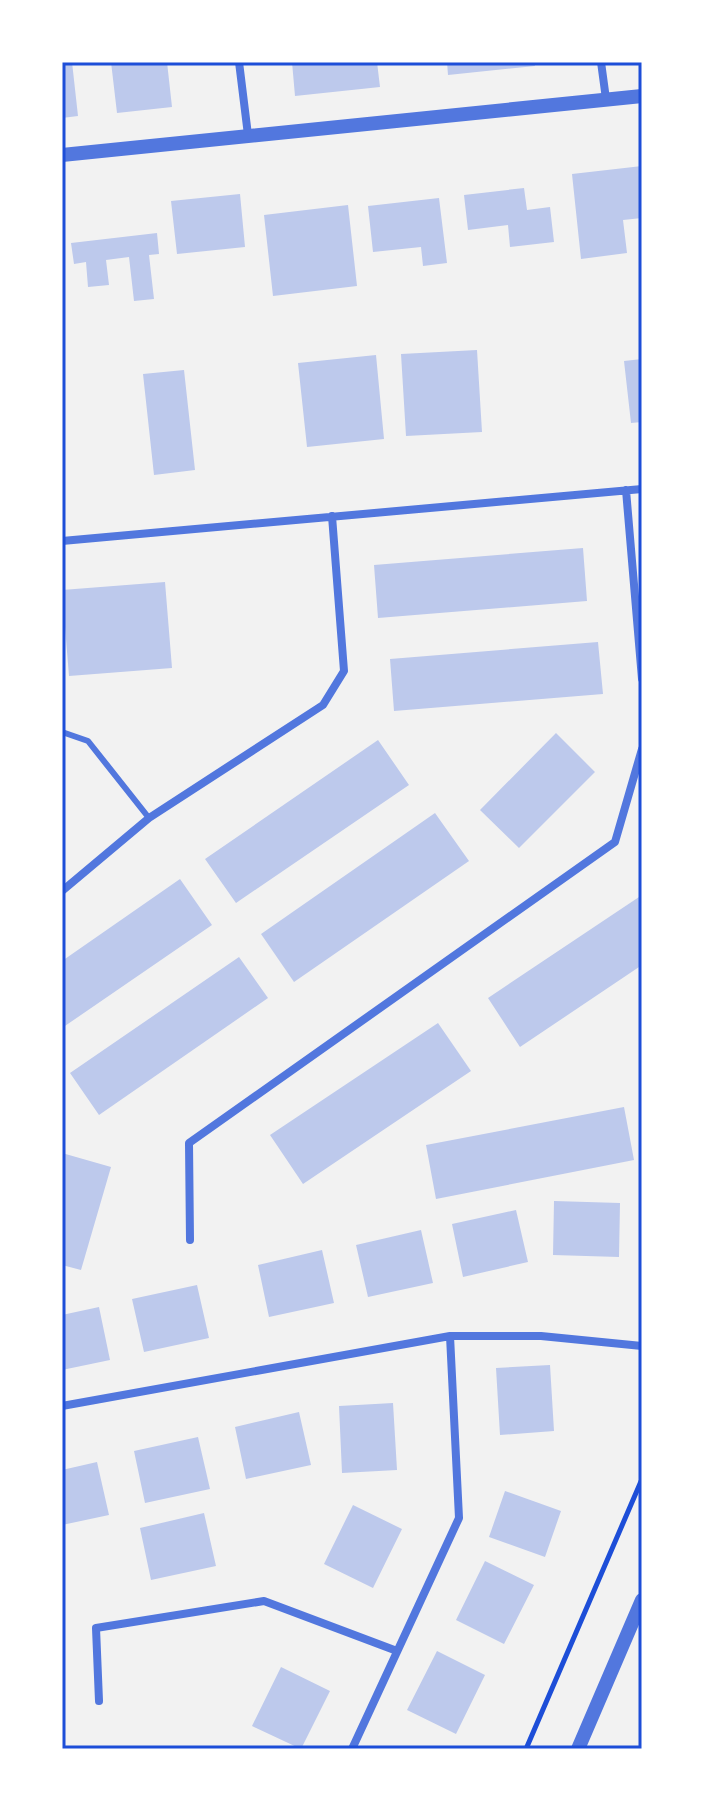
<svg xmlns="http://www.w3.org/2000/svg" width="704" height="1811" viewBox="0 0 704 1811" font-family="Arial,sans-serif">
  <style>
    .building { fill: #bdc9ec }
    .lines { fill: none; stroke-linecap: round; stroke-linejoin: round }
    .path { stroke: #1d4ed8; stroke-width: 5 }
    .service { stroke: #5277de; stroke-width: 6 }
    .minor { stroke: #5277de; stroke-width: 8 }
    .tertiary { stroke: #5277de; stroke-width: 14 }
    .neatline { fill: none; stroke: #1d4ed8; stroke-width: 3 }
  </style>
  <rect width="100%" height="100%" fill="#f2f2f2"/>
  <path class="building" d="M62 62H72L78 116 62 118Z
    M111 62H167L172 107 117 113Z
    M292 62H377L380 87 295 96Z
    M447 62H534L535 66 448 75Z
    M642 166V218L623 220 627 253 581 259 572 174Z
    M524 188 527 210 550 207 554 242 510 247 508 225 468 230 464 195Z
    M240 194 245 247 177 254 171 201Z
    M439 198 447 263 423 266 421 247 373 252 368 206Z
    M348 205 357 286 273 296 264 215Z
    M157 233 159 254 149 255 154 299 134 301 129 257 106 260 109 285 88 287 86 262 74 264 71 243Z
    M477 350 482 432 406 436 401 354Z
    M376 355 384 439 307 447 298 363Z
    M642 359V422L631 423 624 361Z
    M184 370 195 470 154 475 143 374Z
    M583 548 587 601 378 618 374 565Z
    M165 582 172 668 69 676 62 590Z
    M598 642 603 694 394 711 390 659Z
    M556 733 595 772 519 848 480 810Z
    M378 740 409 785 236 903 205 859Z
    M435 813 469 861 294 982 261 934Z
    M180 879 212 925 62 1028V961Z
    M642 895V965L520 1047 488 998Z
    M239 957 268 998 99 1115 70 1073Z
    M438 1023 471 1071 303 1184 270 1135Z
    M624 1107 634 1160 436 1199 426 1145Z
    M62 1153 111 1167 81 1270 62 1265Z
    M554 1201 620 1203 619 1257 553 1255Z
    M516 1210 528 1262 463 1277 452 1224Z
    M421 1230 433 1283 368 1297 356 1245Z
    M322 1250 334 1303 269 1317 258 1265Z
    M197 1285 209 1338 144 1352 132 1299Z
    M99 1307 110 1360 62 1370V1315Z
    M550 1365 554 1431 500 1435 496 1368Z
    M393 1403 397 1470 342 1473 339 1406Z
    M299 1412 311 1465 246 1479 235 1427Z
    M198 1437 210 1489 145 1503 134 1451Z
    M97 1462 109 1515 62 1525V1470Z
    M505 1491 561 1511 545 1557 489 1537Z
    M353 1505 402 1529 373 1588 324 1564Z
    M204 1513 216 1566 151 1580 140 1528Z
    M485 1561 534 1585 504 1644 456 1620Z
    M437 1651 485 1675 456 1734 407 1710Z
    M281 1667 330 1691 301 1749 252 1726Z"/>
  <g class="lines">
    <path class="path" d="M526 1749 642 1479"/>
    <path class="service" d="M62 732 88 741 149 818"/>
    <path class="minor" d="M239 62 248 135
      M601 62 606 99
      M626 490 642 679
      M62 541 642 489
      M62 891 149 818 323 705 344 671 332 516
      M190 1240 189 1143 615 842 642 749
      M62 1406 450 1336H541L642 1346
      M99 1701 96 1628 264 1601 397 1651
      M352 1749 459 1518 450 1336"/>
    <path class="tertiary" d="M62 155 642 96
      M578 1749 642 1600"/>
  </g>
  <rect width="704" height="1811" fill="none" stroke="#ffffff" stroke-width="128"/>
  <rect x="64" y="64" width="576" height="1683" class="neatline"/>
</svg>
